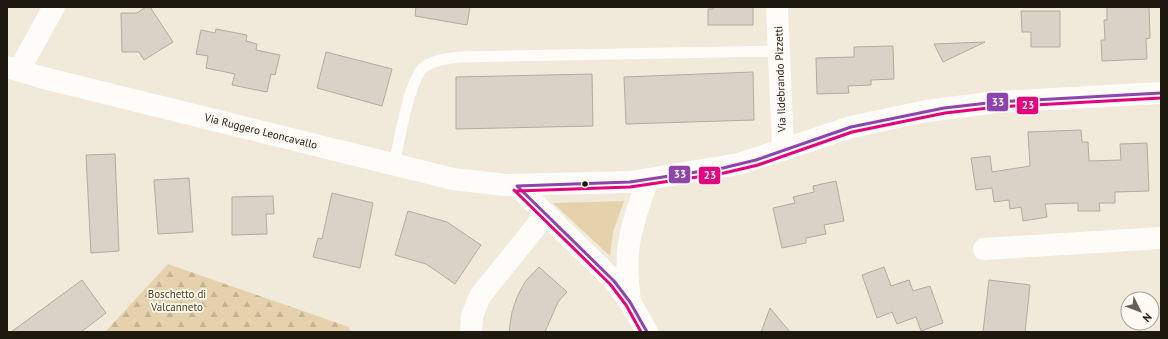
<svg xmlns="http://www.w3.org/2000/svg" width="1168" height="339" viewBox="0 0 1168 339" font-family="'PT Sans',sans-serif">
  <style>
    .green { fill: #e5d2ad }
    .forest { fill: url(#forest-firs) }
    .building { fill: #d9d3c7; stroke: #b1aba0 }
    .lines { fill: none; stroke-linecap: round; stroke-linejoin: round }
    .service { stroke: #fdfcf9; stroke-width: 11 }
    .minor { stroke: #fdfcf9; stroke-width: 22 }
    .bus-1-casing { stroke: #fefbf5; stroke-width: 6 }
    .bus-2-casing { stroke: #fefbf5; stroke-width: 6 }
    .bus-1 { stroke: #8e44ad; stroke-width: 3 }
    .bus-2 { stroke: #e5007d; stroke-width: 3 }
    .bus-dot { fill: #1e190f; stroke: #fefbf5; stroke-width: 1.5 }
    .labels { text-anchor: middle; stroke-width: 3.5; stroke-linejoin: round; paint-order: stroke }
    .street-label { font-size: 11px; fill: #1e190f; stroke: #fefbf5 }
    .park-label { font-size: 11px; fill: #4e3c14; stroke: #fefbf5 }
    .line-badge { stroke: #fefbf5; stroke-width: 1.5 }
    .badge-label { font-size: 11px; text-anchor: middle; font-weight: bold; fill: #fff }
  </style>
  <defs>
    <pattern id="forest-firs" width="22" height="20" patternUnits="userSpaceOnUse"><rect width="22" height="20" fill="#e5d2ad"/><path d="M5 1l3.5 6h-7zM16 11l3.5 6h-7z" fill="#c4b494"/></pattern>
  </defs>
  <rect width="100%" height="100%" fill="#f1e9da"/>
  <path class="green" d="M624 201 613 232 610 256 553 203Z"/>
  <path class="forest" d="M168 264 349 327 350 332H105Z"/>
  <path class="building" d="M146 7H150L173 42 144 60 139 52H122L121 13H137Z
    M416 7H470L467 25 415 16Z
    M713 7H753V25H708V9H713Z
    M1107 7H1149L1150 38 1146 39 1147 59 1102 61 1101 40H1105L1104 20H1107Z
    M1021 11H1060V47H1031V32H1022Z
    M216 29 247 35 246 41 257 44 256 50 280 55 275 75 271 74 267 92 232 85 235 74 206 68 208 56 196 54 201 30 215 33Z
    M985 42 943 62 934 44Z
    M893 46 894 79 871 80V85L848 86 849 93 817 94 816 58 854 57V47Z
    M326 52 392 69 382 106 317 88Z
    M753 72 754 120 626 124 624 77Z
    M592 74 593 126 456 129V77Z
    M1081 130 1082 142H1088L1089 161 1121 160 1120 144 1147 143 1149 191 1115 192V203H1099L1100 211H1078V203L1045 204 1047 217 1023 221 1021 207 1010 209 1009 200 994 202 992 188 976 190 971 158 990 156 992 172 1030 166 1028 132Z
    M115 154 119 251 91 253 86 155Z
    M189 178 193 232 158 234 154 180Z
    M836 181 844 221 824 225 826 234 806 238V243L782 248 773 208 795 203 793 197 814 192 813 186Z
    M332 193 373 203 360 268 313 257 318 238 322 239Z
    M273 196 274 214H266L267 234 232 235V197Z
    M408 211 447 222 481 245 455 284 426 264 395 255Z
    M539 267 567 292 558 302 545 332H509L512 312 517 297 525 282Z
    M884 267 891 286 909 280 913 291 930 286 943 323 921 331 916 317 897 324 892 312 877 318 862 275Z
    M82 280 106 313 81 332H11Z
    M989 280 1030 285 1025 332H983Z
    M770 308 790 332H761Z"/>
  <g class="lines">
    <path class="service" d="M394 164C399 143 409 79 424 67 434 60 448 58 460 57L779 51"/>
    <path class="minor" d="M777 7 783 150
      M7 67 44 78 453 179 506 185 630 182 739 164 851 127 926 111 997 102 1161 93
      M19 70 54 7
      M517 186 614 281 630 302 647 332
      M984 249 1161 238
      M630 302C628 283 626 264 629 244 632 222 641 200 648 179
      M471 332 472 316 480 296 546 214"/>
    <g class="bus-1-casing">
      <path id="bus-1" d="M517 186 630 182 723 168 756 160 851 127 944 108 997 102 1161 93
        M517 186 614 281 630 302 647 332"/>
    </g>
    <g class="bus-2-casing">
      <path id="bus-2" d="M514 190 610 284 626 305 641 332
        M517 191 630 187 724 173 758 165 852 132 945 113 997 107 1161 98"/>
    </g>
    <use href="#bus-1" class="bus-1"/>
    <use href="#bus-2" class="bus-2"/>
  </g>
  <circle class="bus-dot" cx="585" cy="184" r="3.5"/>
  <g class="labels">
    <g class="street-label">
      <text transform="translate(780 79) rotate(-92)" y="4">Via Ildebrando Pizzetti</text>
      <text transform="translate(261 131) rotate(14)" y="4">Via Ruggero Leoncavallo</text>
    </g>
    <g class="park-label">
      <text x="177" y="298">Boschetto di<tspan x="177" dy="13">Valcanneto</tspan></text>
    </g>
  </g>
  <g class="line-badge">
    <rect x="986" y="92" width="23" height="20" rx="4" fill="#8e44ad"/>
    <rect x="1016" y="96" width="23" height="19" rx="4" fill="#e5007d"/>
    <rect x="668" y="165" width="23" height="19" rx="4" fill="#8e44ad"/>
    <rect x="698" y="166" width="23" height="19" rx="4" fill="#e5007d"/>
  </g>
  <g class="badge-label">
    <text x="998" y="106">33</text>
    <text x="1028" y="109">23</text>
    <text x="680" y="178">33</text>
    <text x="710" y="179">23</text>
  </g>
  <rect width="1168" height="339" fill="none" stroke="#1e190f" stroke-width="16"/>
  <g transform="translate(1140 311) rotate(132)"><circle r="19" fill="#fefbf5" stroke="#a4a199"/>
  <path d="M0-3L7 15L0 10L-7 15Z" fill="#686256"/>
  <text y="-6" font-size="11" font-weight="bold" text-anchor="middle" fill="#1e190f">N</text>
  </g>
</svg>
